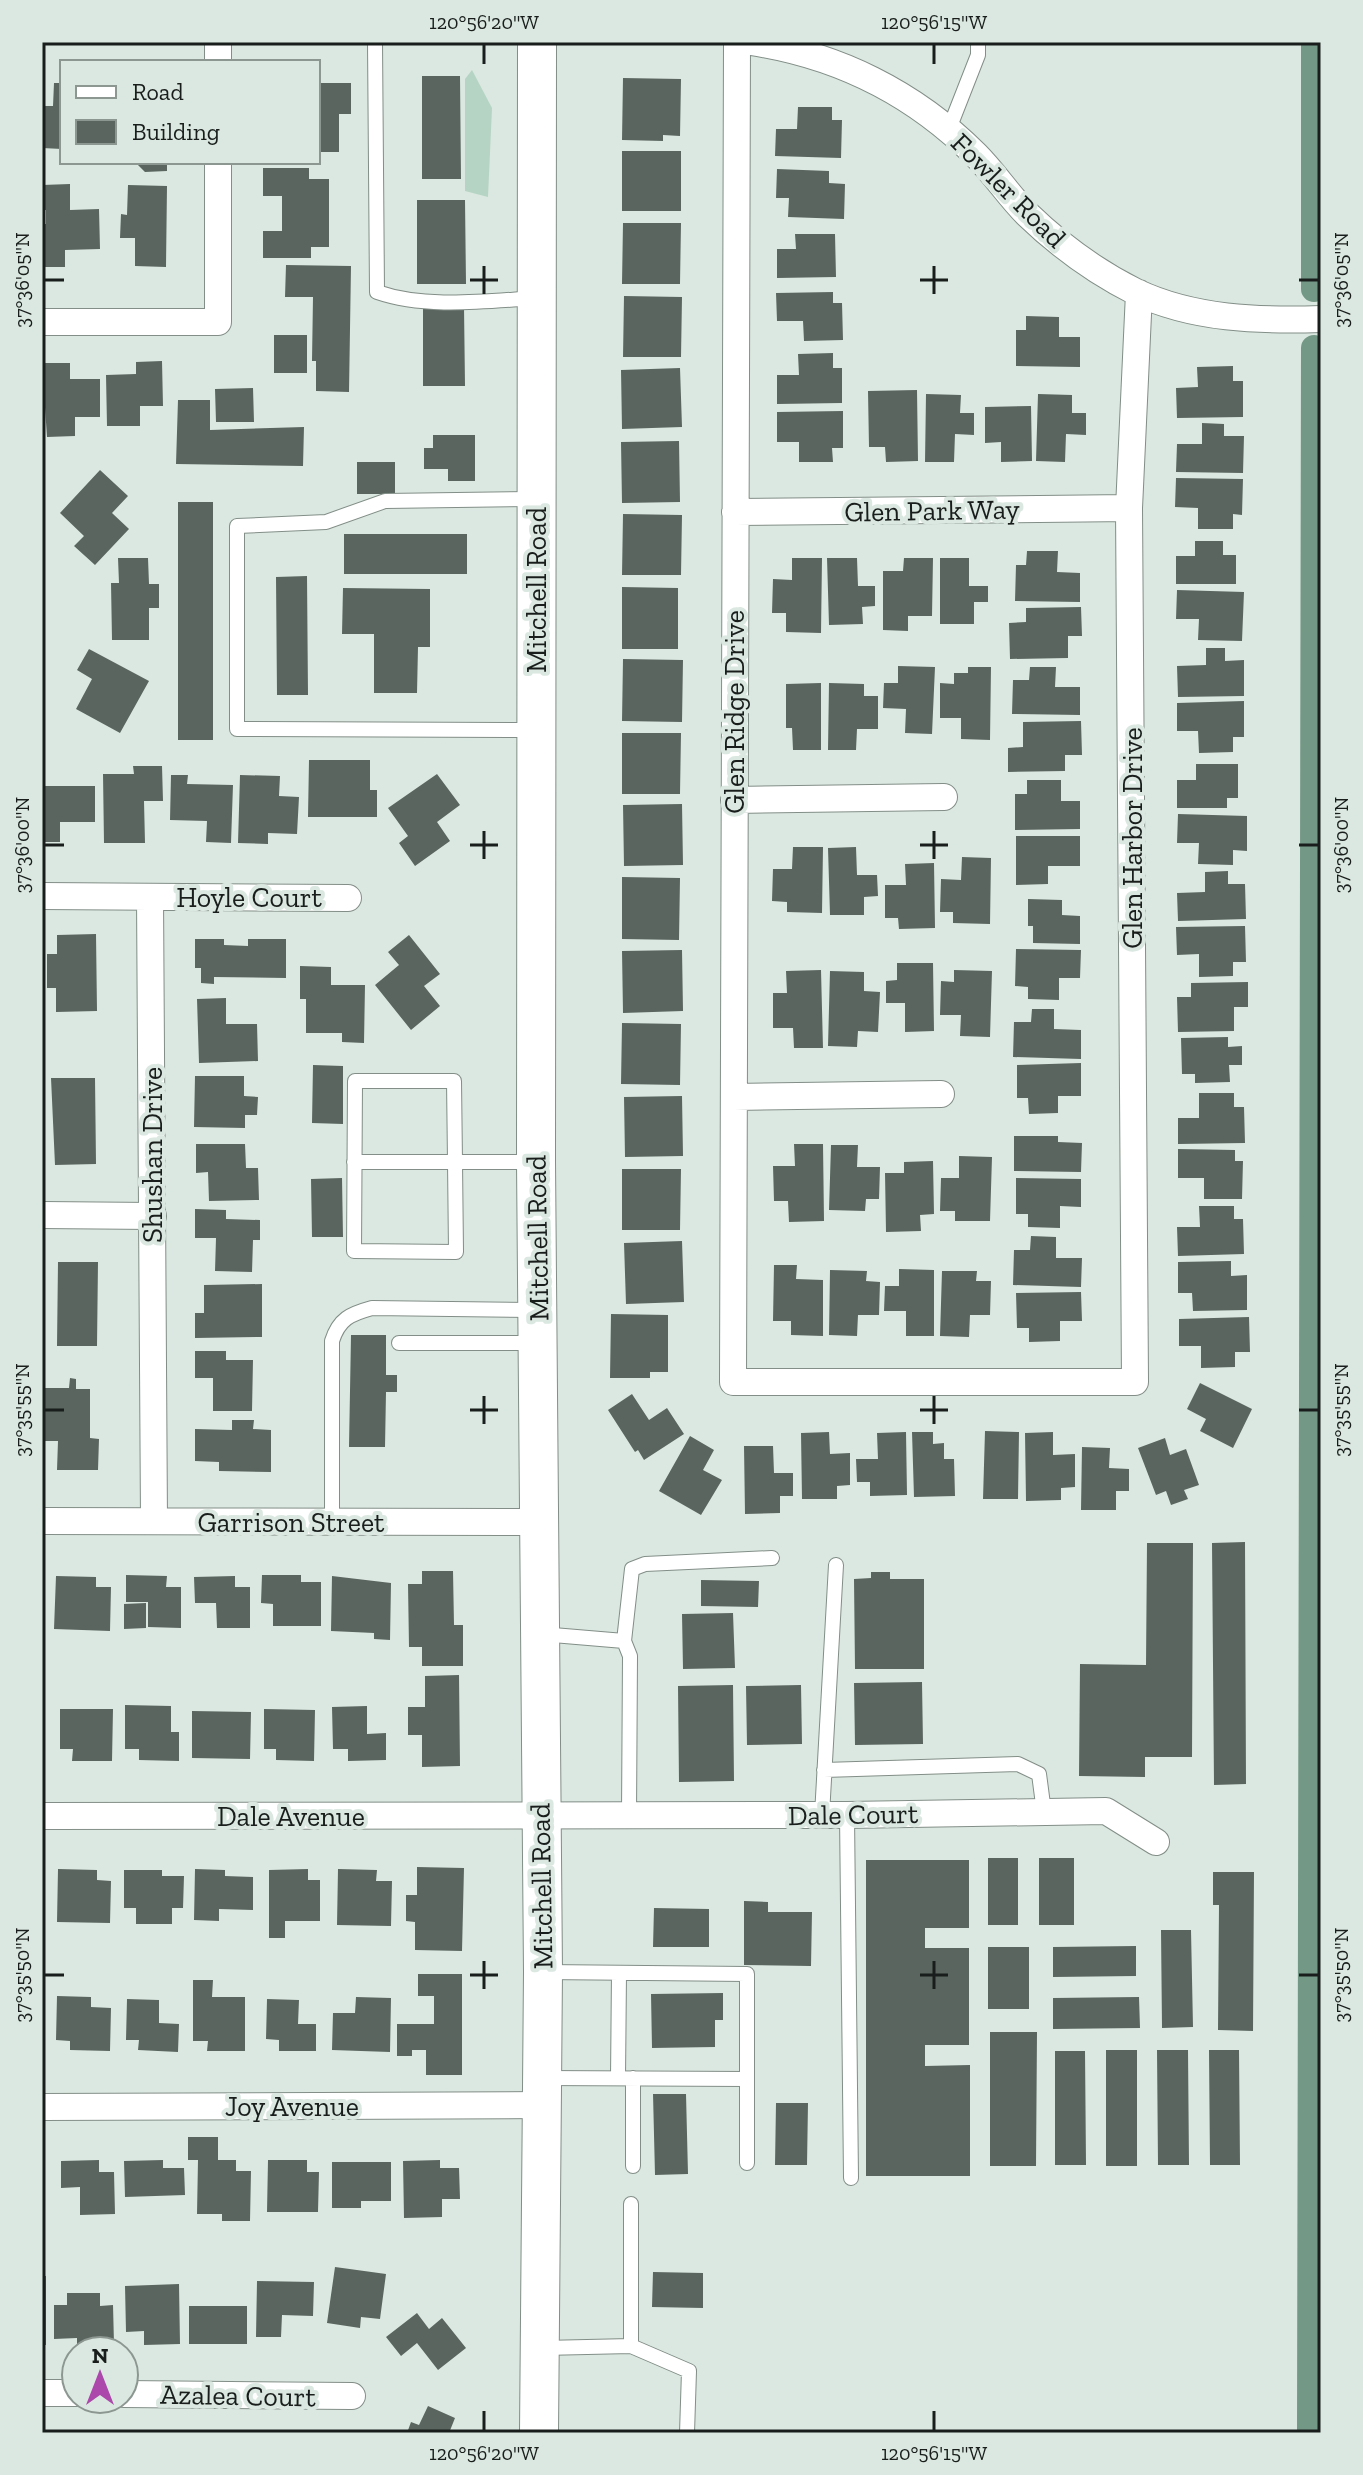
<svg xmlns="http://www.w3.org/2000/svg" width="1363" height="2475" viewBox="0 0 1363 2475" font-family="'Zilla Slab',serif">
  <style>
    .green { fill: #b6d4c4 }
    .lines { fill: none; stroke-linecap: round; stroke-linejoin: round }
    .canal { stroke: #749886; stroke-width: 26 }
    .building { fill: #5a655f }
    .lane-casing { stroke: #828e87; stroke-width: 16 }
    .street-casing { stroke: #828e87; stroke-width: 28 }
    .secondary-casing { stroke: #828e87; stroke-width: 40 }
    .lane { stroke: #fff; stroke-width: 14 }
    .street { stroke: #fff; stroke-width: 26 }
    .secondary { stroke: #fff; stroke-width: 38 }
    .ticks { fill: none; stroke: #191e1c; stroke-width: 3 }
    .labels { text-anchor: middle; stroke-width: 8; stroke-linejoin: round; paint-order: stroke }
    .street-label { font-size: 28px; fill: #191e1c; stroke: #dbe8e1 }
    .neatline { fill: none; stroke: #191e1c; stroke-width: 3 }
    .ticks-label { font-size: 20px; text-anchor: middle; fill: #191e1c }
  </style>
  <rect width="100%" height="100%" fill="#dbe8e1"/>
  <path class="green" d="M472 70 492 108 488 197 465 191V79Z"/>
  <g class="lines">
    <path class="canal" d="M1314 42V289
      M1310 2433 1314 348"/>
  </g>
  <path class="building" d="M422 76H460L461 179H422Z
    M623 78 681 79 680 136 663 135V141L622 140Z
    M54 83H62V149L42 148V106H53Z
    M321 83H351V114H339V152H318Z
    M798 107H832V120H842L841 158 775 156 776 129H797Z
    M622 151H681V211H622Z
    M135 162H167V171L145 172Z
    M263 168H309V179H329V247H311V258H263V231H282V196H263Z
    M777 169 829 171V183L845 184 844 219 788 217 789 198H776Z
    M70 184V210L99 209 100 249 65 250V267H42V224H46V210H42V185Z
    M128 185 167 186 166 267 135 266V238H120L121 214 127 215Z
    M417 200H465L466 284H417Z
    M623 223H681L680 284H622Z
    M795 234H835L836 277 777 278V249H796Z
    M286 265 351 266 349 392 316 391V361H312L313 297H285Z
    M833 292V303H842L843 340 804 341 803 321H777L776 293Z
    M624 296 682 297 681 357H623Z
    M423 306H464L465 386H423Z
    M1026 316 1059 317V337H1080V367L1016 366V330H1026Z
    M274 335H307V373H274Z
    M833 353V368H842V403L777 404V375H799L798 354Z
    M162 361 163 406H140V426H107L106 375 136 374V362Z
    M42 363H70V379H100V417H75V436L47 437Z
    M1233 366V381H1243V417L1177 418 1176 388 1198 387 1197 367Z
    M680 368 682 427 622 429 621 370Z
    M253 388 254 422H216L215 389Z
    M917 390 918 461 886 462 885 447H869L868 391Z
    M926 394 961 395 960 413H974V435L955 434 954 462H925Z
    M1038 394 1072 395V413H1086V435L1066 434 1065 462 1036 461Z
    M178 400H210V430L304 427 303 466 176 464Z
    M1031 406 1032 461 1001 462V442L985 443V407Z
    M843 411V448H832L833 462H799V442H777V412Z
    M1202 423 1224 424V436H1244L1243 473 1176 472 1177 444H1202Z
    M433 435H475V481H448V469H424V448H433Z
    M679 441 680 502 622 503 621 442Z
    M357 462H395V494H357Z
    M100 470 128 496 112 513 129 529 95 565 74 546 84 536 60 513Z
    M1176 478 1243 479 1242 515 1233 514V529H1198V508L1175 507Z
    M178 502H213V740H178Z
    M623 514 682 515 681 575H622Z
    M344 534H467V574H344Z
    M1195 541H1223V555H1236V584H1176V556H1195Z
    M1027 551H1058L1057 572 1080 573V602L1015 601 1016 565H1026Z
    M118 558H148L149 584H159V608H149V640H112L111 583H119Z
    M792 558H822L821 633 786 632V613H772L773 579 792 580Z
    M827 558H857L858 586H875V606L862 607 863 624 829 625Z
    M904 558H933L932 616H908V631L883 630V571H903Z
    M940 558H969V586H988V602H974V624H940Z
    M307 576 308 695H277L276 577Z
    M622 587 678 588V649H622Z
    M343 588 430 589V647H418L417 693H374V634H342Z
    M1177 590 1244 592 1242 641 1198 640 1199 619H1176Z
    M1081 607 1082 636H1068V658L1010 659 1009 623 1026 622V608Z
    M1206 648H1225V661L1244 660V696L1178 697 1177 666 1206 665Z
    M89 649 149 681 120 733 76 709 92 679 77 670Z
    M623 659 683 660 682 722 622 721Z
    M898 666 935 667 932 734 905 733 906 709 883 708 884 683H898Z
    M968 667H991L990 740 961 739V718H940V683L954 684V673H968Z
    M1030 667H1056L1055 687H1080V715L1012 714 1013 680H1029Z
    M821 683V750H793L792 728H786V684Z
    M829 683 864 684V696H878V729H857L856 750H828Z
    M1244 701V737H1233V752L1199 753 1198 731H1177V703Z
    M1081 721 1082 755H1065V771L1008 772V748L1023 747V722Z
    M622 733H681L680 794H622Z
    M309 760H370V790H377V817H308Z
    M1196 764H1238V798H1227V808H1177V780H1196Z
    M133 766H162L163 801H144L145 843H104L103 774H134Z
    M437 774 460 805 437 822 450 841 415 866 399 843 408 836 388 808Z
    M171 775H188L187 784 233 785 231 843 206 842 207 821 170 820Z
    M240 775 280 776 279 796 299 797 297 834 268 833V844L238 843Z
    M1027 780H1061V801H1080V829L1015 830V794H1027Z
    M42 786H95V822H60V842H42Z
    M682 804 683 865 624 866 623 805Z
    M1178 814 1247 816V851L1233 850V865L1198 864 1199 843H1177Z
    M1016 836H1080V866H1048V884L1016 885Z
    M793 847H823L822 913 787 912V902L772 901 773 869H792Z
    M856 847 857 875H877L878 896 864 897V915H830L828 848Z
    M962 857 991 858 990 924 953 923V912H940L941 879 961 880Z
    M934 863 935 928 899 929 898 918H885V885H906L905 864Z
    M1228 871V884H1245L1246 919 1178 921 1177 893 1205 892V872Z
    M622 877 680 878 679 940 622 939Z
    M1028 899 1062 900V915L1080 916V944L1033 943V926H1028Z
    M1245 926 1246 962H1233V976L1199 977V954L1177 955 1176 927Z
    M96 934 97 1011 56 1012V988H47V954H57V935Z
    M409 935 440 974 424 986 440 1006 411 1030 375 985 399 965 388 952Z
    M195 939H224V945L248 946V939H286V978L214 977V984L201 983V968H195Z
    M1016 949 1081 950 1080 978H1059V1000L1028 999V987L1015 986Z
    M682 950 683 1011 623 1013 622 951Z
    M897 963H933L934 1031 905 1032V1003H886V981L897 980Z
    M300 966 331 967V985H365L364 1043 342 1042V1033H306V999H300Z
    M821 970 823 1048H794L793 1028H773V993H787L786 971Z
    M954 970 992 971 990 1037 960 1036 961 1015H940L941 981 954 982Z
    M830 971 864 972V991L880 992 878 1032 858 1031 857 1047 828 1046Z
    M1248 982V1007H1234V1031L1178 1032 1177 997H1191V983Z
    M226 998V1024H257L258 1061 199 1063 197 999Z
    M1032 1009H1054V1029L1081 1030V1059L1013 1057 1014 1022H1031Z
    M622 1023 681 1024 680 1085 621 1084Z
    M1228 1037V1047L1242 1046V1065H1229L1230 1082 1195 1083V1074H1182L1181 1038Z
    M1081 1063V1096H1058V1113L1029 1114 1028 1098H1017V1065Z
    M313 1065 343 1066V1124L312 1123Z
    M195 1076H244V1096L258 1097 257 1115H245V1128L194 1127Z
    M51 1078H95L96 1164 55 1165Z
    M1199 1093H1234V1107H1244L1245 1143 1178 1144V1118H1199Z
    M682 1096 683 1156 625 1157 624 1097Z
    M1014 1136H1058V1142L1082 1143 1081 1172 1014 1171Z
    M196 1144H245L246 1168H258L259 1200 209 1201 208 1172 196 1173Z
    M794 1144H823L824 1221 789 1222 788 1201H774L773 1166H795Z
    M831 1145H858L857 1167H880L879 1199H866L865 1211 829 1210Z
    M1178 1149 1235 1150V1161H1243L1242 1199H1204V1178H1178Z
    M959 1156 992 1157 990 1221H955V1211H940L941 1178H959Z
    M933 1161 934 1214 920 1215 921 1231 886 1232 885 1173H904V1162Z
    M622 1169H681L680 1230H622Z
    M342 1178 343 1237H312L311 1179Z
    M1016 1178 1081 1179V1207L1060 1206V1228L1028 1227V1214H1016Z
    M1199 1206H1234V1219H1243L1244 1254 1178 1256 1177 1227H1200Z
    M195 1209 226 1210V1219L260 1220V1240H253L252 1272 215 1271 216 1238H195Z
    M1031 1236 1056 1237V1258H1082L1081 1287 1013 1285 1014 1250H1030Z
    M682 1241 684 1302 626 1304 624 1243Z
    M1231 1261V1276L1247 1275V1310L1193 1311 1192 1293H1178V1262Z
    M58 1262H98L97 1346H57Z
    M774 1265H797L796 1279 823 1280V1336L791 1335V1321H773Z
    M899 1269 934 1270V1336H906V1311H884L885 1286H899Z
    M830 1270 867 1271 866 1281 880 1282 879 1315H858L857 1336 829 1335Z
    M942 1271H977L976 1281H991L990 1315H970L969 1337 940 1336Z
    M262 1284V1337L195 1338V1313H204V1285Z
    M1081 1292 1082 1321H1060V1341L1029 1342V1328H1017L1016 1293Z
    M611 1314 668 1315V1372H650V1378H610Z
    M1249 1317 1250 1352H1235V1367L1201 1368V1346H1179V1319Z
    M351 1335H386V1375H397V1392H386L385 1447H349Z
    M195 1351H226V1360H253L252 1411H213V1378H195Z
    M70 1378 76 1379V1389H90V1438L99 1439 98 1470H57L58 1441H44L42 1388H69Z
    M1200 1383 1252 1409 1233 1448 1200 1431 1206 1419 1187 1409Z
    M632 1394 649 1420 667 1408 684 1434 644 1460 638 1450 635 1452 608 1410Z
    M232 1420H254L253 1429 271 1430V1472L219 1471V1462L195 1461V1429L232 1430Z
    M985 1431 1019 1432 1018 1499H983Z
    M829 1432 830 1454 850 1453V1485L837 1486V1499H802L801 1433Z
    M906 1432 907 1495 870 1496V1482H857L856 1459H878L877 1433Z
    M912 1432H933V1444L944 1443V1459H954L955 1496 914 1497Z
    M1053 1432V1455L1075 1454V1487L1061 1488V1500L1026 1501 1025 1433Z
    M690 1436 714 1450 703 1470 722 1480 701 1515 659 1491Z
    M1165 1438 1170 1455 1186 1449 1199 1485 1184 1490 1188 1499 1171 1505 1166 1491 1156 1495 1138 1448Z
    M744 1446H773L774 1473H793V1496H780V1513L745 1514Z
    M1082 1447 1110 1448 1109 1468 1129 1469V1491H1116V1510H1081Z
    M1245 1542 1246 1784 1214 1785 1212 1543Z
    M1147 1543H1193L1192 1757H1145V1777L1079 1776 1080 1664 1146 1665Z
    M422 1571H453L454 1625H463V1666H422V1647H409L408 1584H422Z
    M871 1572H890V1579H924V1669H855L854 1579 871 1578Z
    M126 1575 167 1576 166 1587H181V1628L148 1627V1602H126Z
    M262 1575H301V1582H321V1626H273V1604L261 1603Z
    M56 1576 96 1577V1587H111L110 1631 54 1629Z
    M235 1576V1587H250V1628H217L216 1603H195L194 1577Z
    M332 1576 391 1583 390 1640 374 1639V1633L331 1631Z
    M701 1580 759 1581 758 1607 701 1606Z
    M146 1603V1628L124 1629V1604Z
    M733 1613 735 1668 683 1669 682 1614Z
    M459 1675 460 1766 422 1767V1735H408V1707H425V1676Z
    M922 1682 923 1744 855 1745 854 1683Z
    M733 1685 734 1781 679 1782 678 1686Z
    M801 1685 802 1744 747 1745 746 1686Z
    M125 1705 171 1706V1732H179V1761L139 1760V1749H125Z
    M367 1706V1734L386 1733V1760L348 1761V1749H333L332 1707Z
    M60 1709H113L112 1761H72L73 1749H60Z
    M264 1709 315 1710 314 1761 276 1760V1749H264Z
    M192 1711 251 1712 250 1759 192 1758Z
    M988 1858H1018V1925H988Z
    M1039 1858H1074V1925H1039Z
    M866 1860H969V1928H925V1948H969V2045H925V2066L970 2065V2176H866Z
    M417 1867 464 1868 462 1951 415 1950V1922L406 1921V1895H417Z
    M58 1869 97 1870V1880L111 1881 110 1923 57 1922Z
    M195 1869 225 1870V1876L253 1877V1910L219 1909V1921L194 1920Z
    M308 1869V1880H320V1921H285V1938H269V1870Z
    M338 1869 377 1870 376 1881H392L391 1926 337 1925Z
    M124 1870H162V1876H184L183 1908H172V1924H136V1908H124Z
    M1213 1872H1254L1253 2031 1218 2030 1219 1905H1213Z
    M744 1901 768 1902V1912H812L811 1966 744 1965Z
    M654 1908 709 1909V1947H653Z
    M1161 1930H1191L1193 2027 1162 2028Z
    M1136 1946V1976L1053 1977V1947Z
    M988 1947H1029V2009H988Z
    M418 1974H462V2075H426V2050H412V2056H397V2024H434V1996H418Z
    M193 1980H213L212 1997H245V2051H207L208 2041H193Z
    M723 1993V2020H715V2047L652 2048 651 1994Z
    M57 1996 91 1997V2007L111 2008 110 2051 70 2050V2041L56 2040Z
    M356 1997 391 1998 390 2052 332 2050 333 2013H355Z
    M1139 1997 1140 2028 1053 2029V1998Z
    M127 1999 159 2000V2023L179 2024 178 2052 138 2050 139 2040H126Z
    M267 1999 299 2000 298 2024H316V2051H279V2040L266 2039Z
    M990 2032H1037L1036 2166H990Z
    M1106 2050H1137V2166H1106Z
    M1157 2050H1188L1189 2165H1158Z
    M1209 2050H1239L1240 2165H1210Z
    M1055 2051H1085L1086 2165H1055Z
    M653 2094H686L688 2174 655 2175Z
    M776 2103H808L807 2165H775Z
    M188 2137H218V2160H236V2171H251L250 2221H222V2214H197L198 2160H188Z
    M99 2160V2172H114L115 2214 80 2215V2187L61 2188V2161Z
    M163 2160V2168H184L185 2195 125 2197 124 2161Z
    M268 2160H307V2172H319L318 2212H267Z
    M440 2160V2168H459L460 2199H442V2217L404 2218 403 2161Z
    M332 2162H391V2201H361V2208H332Z
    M335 2267 386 2274 380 2319 361 2317 360 2328 327 2323Z
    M653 2272 703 2273V2308L652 2307Z
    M42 2276H46V2345H42Z
    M257 2281 314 2282 313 2316 282 2315 281 2337H256Z
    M179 2284 180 2344 144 2345V2331L126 2332 125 2286Z
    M67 2293H100V2306L113 2305 114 2344H77V2338L54 2339V2305H67Z
    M189 2306H247V2344H189Z
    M417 2313 429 2329 442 2318 466 2348 438 2370 417 2343 401 2356 386 2337Z
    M428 2406 455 2418 449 2433H407L411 2422 419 2425Z"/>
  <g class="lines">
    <g class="lane-casing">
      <path id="lane" d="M375 42 377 292C426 309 486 301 537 298
        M949 129 978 55V42
        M536 730 237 729V526L326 522 385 501 536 499
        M354 1162H455L454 1081H355L354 1251 456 1252 455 1162H535
        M399 1343H538
        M332 1522V1341C339 1319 350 1314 372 1308L534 1310
        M541 1634 624 1641 630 1656 629 1815
        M624 1641 632 1569 645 1564 772 1558
        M824 1770 1018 1764 1039 1774 1044 1812
        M822 1815 836 1565
        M847 1815 851 2178
        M544 1972 747 1974V2079
        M542 2078 747 2079V2163
        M618 2078 619 1973
        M633 2078V2166
        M631 2346 689 2371 687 2433
        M543 2348 631 2346V2204"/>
    </g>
    <g class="street-casing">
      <path id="street" d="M218 42V62
        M737 42 733 1382H1135L1129 508 1139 293
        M751 42C837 55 914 93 976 155 994 173 1009 196 1027 214 1059 245 1096 272 1136 292 1193 319 1259 321 1321 319
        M42 322H218V162
        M735 512 1129 508
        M734 800 944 797
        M42 896 348 898
        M150 897 154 1521
        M734 1097 941 1094
        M42 1215 153 1216
        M42 1521 540 1522
        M42 1816 847 1815 1106 1811 1156 1842
        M42 2107 542 2105
        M42 2393H76
        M124 2394 352 2396"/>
    </g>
    <g class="secondary-casing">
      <path id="secondary" d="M537 42 536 1162 543 1972 539 2433"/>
    </g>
    <use href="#lane" class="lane"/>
    <use href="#street" class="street"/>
    <use href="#secondary" class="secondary"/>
  </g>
  <path class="ticks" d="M484 44V64M934 44V64M484 266V294M934 266V294M44 280H64M470 280H498M920 280H948M1299 280H1319M484 831V859M934 831V859M44 845H64M470 845H498M920 845H948M1299 845H1319M484 1396V1424M934 1396V1424M44 1410H64M470 1410H498M920 1410H948M1299 1410H1319M484 1961V1989M934 1961V1989M44 1975H64M470 1975H498M920 1975H948M1299 1975H1319M484 2411V2431M934 2411V2431"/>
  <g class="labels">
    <g class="street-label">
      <text transform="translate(1009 190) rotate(45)" y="10">Fowler Road</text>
      <text transform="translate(932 510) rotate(-1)" y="10">Glen Park Way</text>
      <text transform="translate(536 590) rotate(-90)" y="10">Mitchell Road</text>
      <text transform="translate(734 712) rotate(-90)" y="10">Glen Ridge Drive</text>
      <text transform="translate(1132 838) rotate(-90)" y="10">Glen Harbor Drive</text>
      <text x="249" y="907">Hoyle Court</text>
      <text transform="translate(152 1155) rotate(-90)" y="10">Shushan Drive</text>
      <text transform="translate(537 1238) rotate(-91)" y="10">Mitchell Road</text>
      <text x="291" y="1532">Garrison Street</text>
      <text transform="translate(853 1814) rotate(-1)" y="10">Dale Court</text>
      <text x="291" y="1826">Dale Avenue</text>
      <text transform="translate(541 1886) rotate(-91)" y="10">Mitchell Road</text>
      <text x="292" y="2116">Joy Avenue</text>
      <text transform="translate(238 2395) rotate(1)" y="10">Azalea Court</text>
    </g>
  </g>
  <rect width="1363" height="2475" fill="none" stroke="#dbe8e1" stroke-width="88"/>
  <rect x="60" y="60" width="260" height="104" fill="#dbe8e1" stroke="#8d9792" stroke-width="2"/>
  <rect x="76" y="86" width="40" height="12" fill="#ffffff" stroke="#8d9792" stroke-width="2"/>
  <text x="132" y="100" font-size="24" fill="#191e1c">Road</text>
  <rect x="76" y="120" width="40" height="24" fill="#5a655f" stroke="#8d9792" stroke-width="2"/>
  <text x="132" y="140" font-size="24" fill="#191e1c">Building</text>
  <g transform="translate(100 2375)"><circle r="38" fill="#dbe8e1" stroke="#8d9792" stroke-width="2"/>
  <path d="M0-6L14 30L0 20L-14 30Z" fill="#ac47ab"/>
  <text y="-12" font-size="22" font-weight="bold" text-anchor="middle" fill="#191e1c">N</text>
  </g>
  <rect x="44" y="44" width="1275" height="2387" class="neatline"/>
  <g class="ticks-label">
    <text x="484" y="29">120°56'20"W</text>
    <text x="934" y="29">120°56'15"W</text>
    <text transform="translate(22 280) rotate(-90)" y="7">37°36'05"N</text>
    <text transform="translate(1341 280) rotate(-90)" y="7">37°36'05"N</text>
    <text transform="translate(22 845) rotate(-90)" y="7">37°36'00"N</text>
    <text transform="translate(1341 845) rotate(-90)" y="7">37°36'00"N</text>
    <text transform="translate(22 1410) rotate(-90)" y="7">37°35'55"N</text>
    <text transform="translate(1341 1410) rotate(-90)" y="7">37°35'55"N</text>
    <text transform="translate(22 1975) rotate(-90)" y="7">37°35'50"N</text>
    <text transform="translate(1341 1975) rotate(-90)" y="7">37°35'50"N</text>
    <text x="484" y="2460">120°56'20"W</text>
    <text x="934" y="2460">120°56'15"W</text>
  </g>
</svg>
